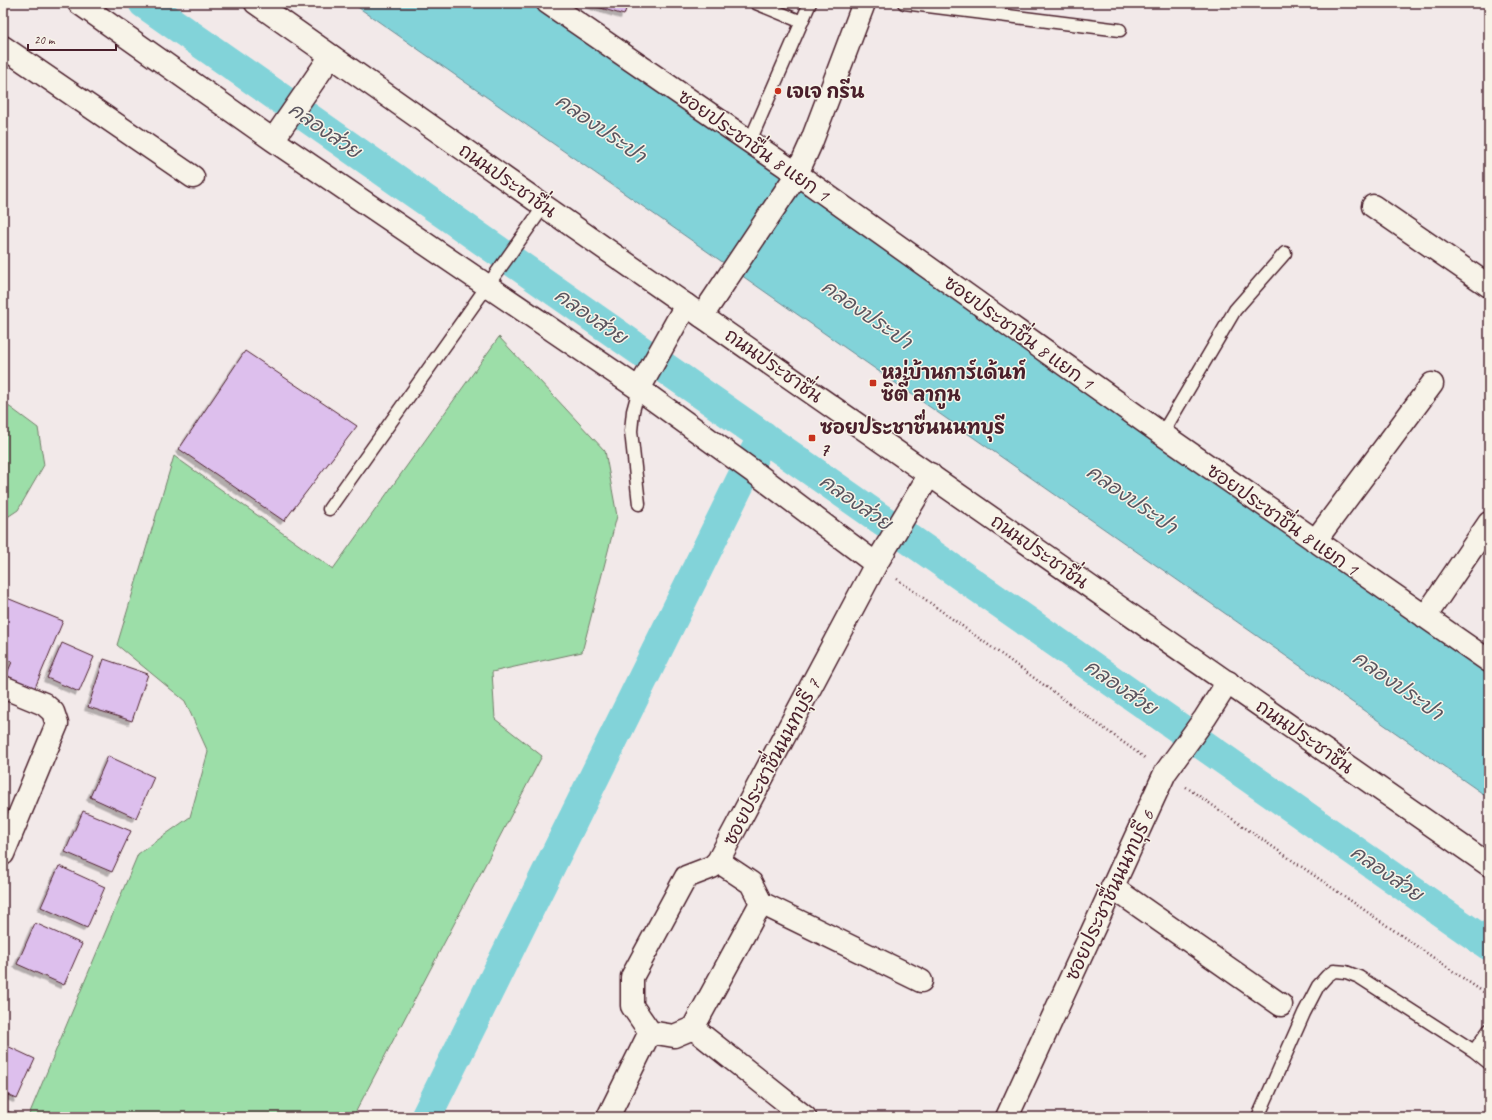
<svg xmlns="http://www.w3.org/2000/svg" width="1492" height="1120" viewBox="0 0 1492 1120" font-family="Caveat,'Playpen Sans Thai',sans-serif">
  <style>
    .green { fill: #9cdea8; stroke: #737e6a }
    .water { fill: #82d3d9; stroke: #6c8b93 }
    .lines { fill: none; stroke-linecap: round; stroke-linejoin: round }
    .canal { stroke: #82d3d9; stroke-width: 31 }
    .building { fill: #ddbfed; stroke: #4a1f2b; filter: url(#shadow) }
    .lane-casing { stroke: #4a1f2b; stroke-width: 15 }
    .street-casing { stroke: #4a1f2b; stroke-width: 25 }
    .secondary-casing { stroke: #4a1f2b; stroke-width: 25 }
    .path { stroke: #4a1f2b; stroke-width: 2.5; stroke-dasharray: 1 3; stroke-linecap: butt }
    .lane { stroke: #f7f3e8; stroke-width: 12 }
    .street { stroke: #f7f3e8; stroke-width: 22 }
    .secondary { stroke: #f7f3e8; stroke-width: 22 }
    .poi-dot { fill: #c8321e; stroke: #f7f3e8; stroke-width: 1.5 }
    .labels { text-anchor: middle; stroke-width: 3; stroke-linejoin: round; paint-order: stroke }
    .poi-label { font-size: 19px; font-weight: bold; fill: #4a1f2b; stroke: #f7f3e8; text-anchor: start }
    .street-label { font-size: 19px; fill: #4a1f2b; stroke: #f7f3e8 }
    .water-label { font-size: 20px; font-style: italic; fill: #5b555f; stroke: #f7f3e8 }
  </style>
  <defs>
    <filter id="shadow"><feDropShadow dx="-3.5" dy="3.5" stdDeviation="0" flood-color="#0004"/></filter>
  </defs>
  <rect width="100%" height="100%" fill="#f2e9e9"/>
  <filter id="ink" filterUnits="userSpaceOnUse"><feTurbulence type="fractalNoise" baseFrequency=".025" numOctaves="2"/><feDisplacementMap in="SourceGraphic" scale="8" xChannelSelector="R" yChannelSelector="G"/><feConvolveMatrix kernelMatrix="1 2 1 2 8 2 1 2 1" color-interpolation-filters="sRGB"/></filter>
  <g filter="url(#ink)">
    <path class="green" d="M499 337 605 451 617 516 582 652 492 672 495 719 542 756 353 1117H28L138 854 190 817 208 752 185 701 117 645 174 456 333 569Z
      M3 402 38 428 44 465 18 510 3 520Z"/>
    <path class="water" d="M352 3H535L1489 671V798Z"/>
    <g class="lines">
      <path class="canal" d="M144 3 1489 945
        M426 1117 763 436"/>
    </g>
    <path class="building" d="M584 3H628L624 15Z
      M245 351 357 426 284 521 179 449Z
      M7 598 63 621 34 690 5 678 12 662 3 658V608Z
      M62 643 94 657 79 692 47 678Z
      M104 659 148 674 132 721 88 707Z
      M108 756 154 777 136 818 90 797Z
      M83 811 131 831 112 872 65 852Z
      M59 866 105 887 87 928 41 907Z
      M35 923 82 944 64 985 17 964Z
      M3 1044 35 1059 17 1099 3 1093Z
      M3 1109 13 1114 12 1117H3Z"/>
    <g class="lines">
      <g class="lane-casing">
        <path id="lane" d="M756 3 802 22
          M904 3 1120 30
          M750 141 810 3
          M639 389 633 411 631 431 639 504
          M1162 434 1235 310 1285 253
          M329 509 544 206
          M1474 1051 1489 1030
          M1258 1117 1304 1013 1318 986 1327 976 1334 971 1346 972 1359 977 1474 1051 1489 1063"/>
      </g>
      <g class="street-casing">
        <path id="street" d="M79 3 273 140 639 389 758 475 876 564
          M548 3 797 174 1162 434 1489 661
          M3 47 193 177
          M273 140 331 56
          M1373 206 1489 286
          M702 316 797 174 811 143 864 3
          M639 389 686 305
          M1315 541 1432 384
          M1425 617 1489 523
          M3 687 44 704 53 712 57 724 3 854
          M718 861 751 883 761 903 693 1028 674 1036 650 1032 632 1006V977L686 877 712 867 718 861 876 564 930 474
          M1112 887 1281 1005
          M761 903 921 981
          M693 1028 805 1117
          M608 1117 650 1032
          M1007 1117 1165 773 1205 718 1228 682"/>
      </g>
      <g class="secondary-casing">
        <path id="secondary" d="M256 3 544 206 1489 865"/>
      </g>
      <path class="path" d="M897 579 1145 758
        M1186 787 1489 996"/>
      <use href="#lane" class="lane"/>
      <use href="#street" class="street"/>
      <use href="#secondary" class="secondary"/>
    </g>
  </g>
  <g class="poi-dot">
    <circle cx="778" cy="91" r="4"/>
    <rect x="869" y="379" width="8" height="8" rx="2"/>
    <rect x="808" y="434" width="8" height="8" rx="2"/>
  </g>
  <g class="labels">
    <g class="poi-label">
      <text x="786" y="98">เจเจ กรีน</text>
      <text x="881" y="379">หมู่บ้านการ์เด้นท์<tspan x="881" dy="22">ซิตี้ ลากูน</tspan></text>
      <text x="820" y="434">ซอยประชาชื่นนนทบุรี<tspan x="820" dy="22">7</tspan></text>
    </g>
    <g class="street-label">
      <text transform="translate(754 145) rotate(35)" y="7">ซอยประชาชื่น 8 แยก 1</text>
      <text transform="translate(508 180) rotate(35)" y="7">ถนนประชาชื่น</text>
      <text transform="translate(1019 332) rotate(36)" y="7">ซอยประชาชื่น 8 แยก 1</text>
      <text transform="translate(774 365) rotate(35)" y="7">ถนนประชาชื่น</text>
      <text transform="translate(1283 519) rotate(35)" y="7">ซอยประชาชื่น 8 แยก 1</text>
      <text transform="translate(1040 551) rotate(35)" y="7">ถนนประชาชื่น</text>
      <text transform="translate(1305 736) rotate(35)" y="7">ถนนประชาชื่น</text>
      <text transform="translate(771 762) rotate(-62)" y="7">ซอยประชาชื่นนนทบุรี 7</text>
      <text transform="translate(1109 895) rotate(-65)" y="7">ซอยประชาชื่นนนทบุรี 6</text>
    </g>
    <g class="water-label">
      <text transform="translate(601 128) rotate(35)" y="7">คลองประปา</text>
      <text transform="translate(325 130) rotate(35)" y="7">คลองส่วย</text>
      <text transform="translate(867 314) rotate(35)" y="7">คลองประปา</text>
      <text transform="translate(591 316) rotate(35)" y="7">คลองส่วย</text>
      <text transform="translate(1132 499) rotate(35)" y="7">คลองประปา</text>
      <text transform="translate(856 502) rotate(35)" y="7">คลองส่วย</text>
      <text transform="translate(1398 685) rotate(35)" y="7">คลองประปา</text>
      <text transform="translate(1121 687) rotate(35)" y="7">คลองส่วย</text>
      <text transform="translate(1387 873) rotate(35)" y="7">คลองส่วย</text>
    </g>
  </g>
  <rect width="1492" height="1120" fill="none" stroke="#f7f3e8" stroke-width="16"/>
  <rect x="8" y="8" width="1476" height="1104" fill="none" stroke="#4a1f2b" stroke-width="1.5" filter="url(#ink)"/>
  <path d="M28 44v6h88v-6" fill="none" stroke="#4a1f2b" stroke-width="2"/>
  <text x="34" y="44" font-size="12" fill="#4a1f2b" stroke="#f7f3e8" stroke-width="3" paint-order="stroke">20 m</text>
</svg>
